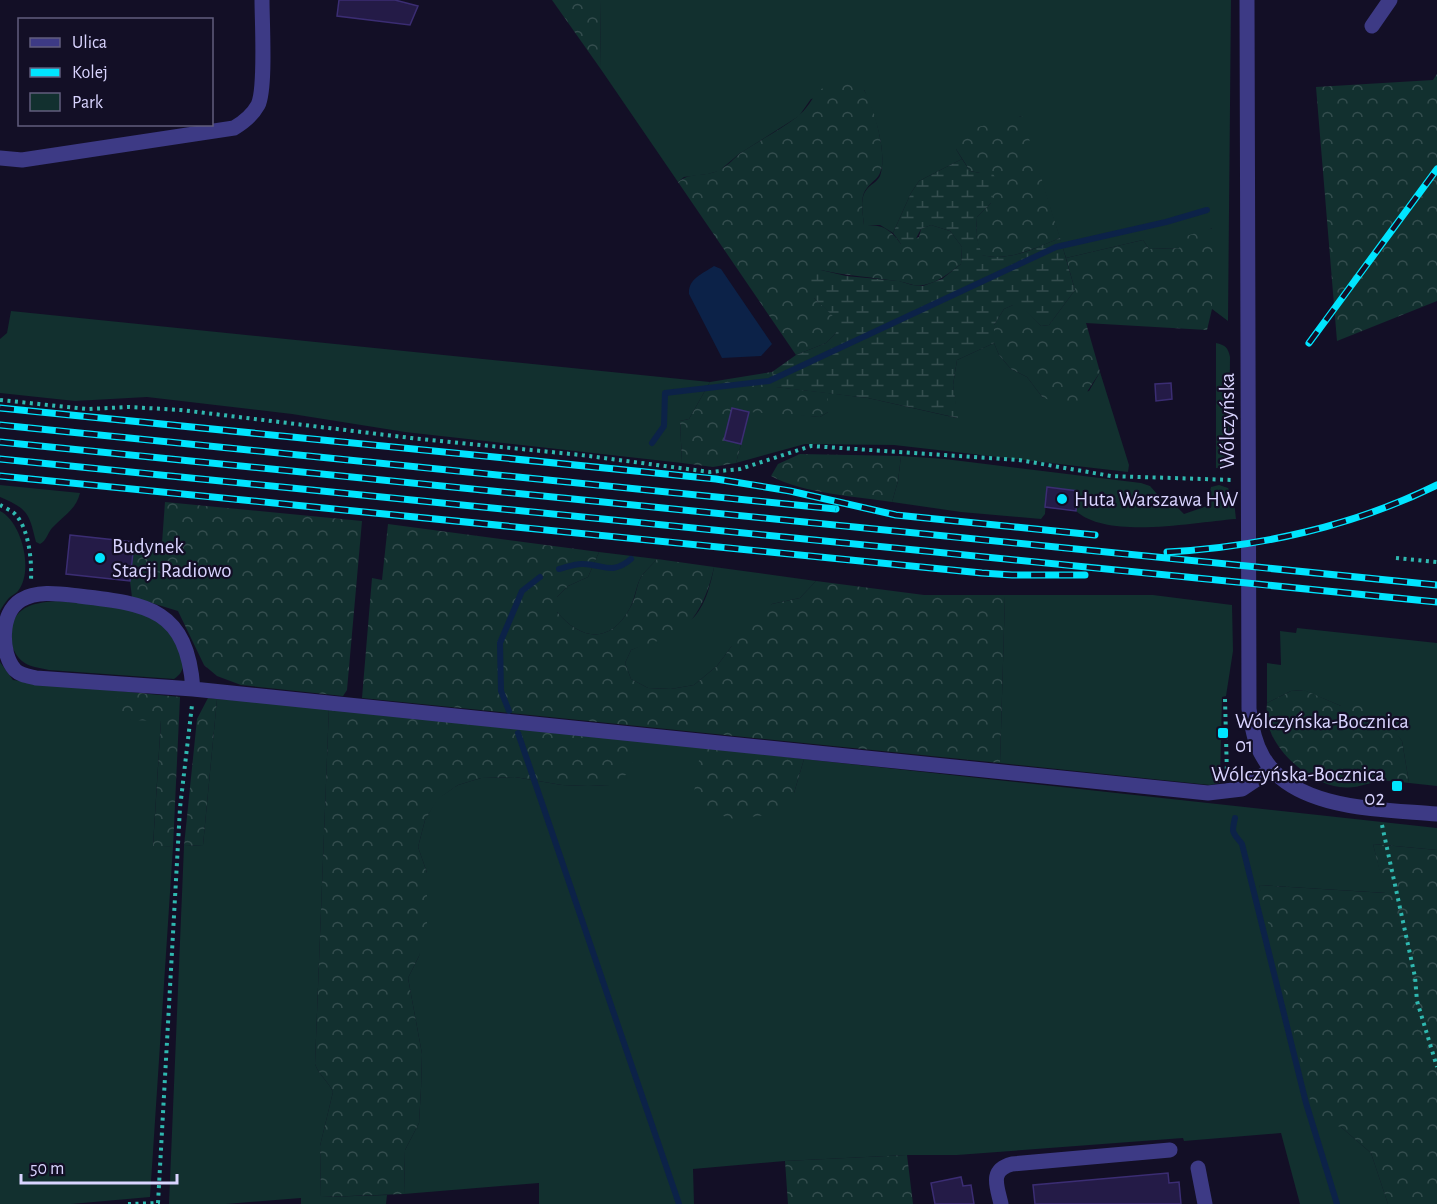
<svg xmlns="http://www.w3.org/2000/svg" width="1437" height="1204" viewBox="0 0 1437 1204" font-family="'Alegreya Sans',sans-serif">
  <style>
    .green { fill: #12302f }
    .forest { fill: url(#forest-crowns) }
    .wetland { fill: url(#wetland-marsh) }
    .water { fill: #0c2248 }
    .lines { fill: none; stroke-linecap: round; stroke-linejoin: round }
    .stream { stroke: #0c2248; stroke-width: 6 }
    .building { fill: #241b47; stroke: #3b2d73; stroke-width: 1.5 }
    .path { stroke: #2fb8b0; stroke-width: 4; stroke-dasharray: 3 4.5; stroke-linecap: butt }
    .minor { stroke: #3d3a85; stroke-width: 15 }
    .rail-casing { stroke: #00e5ff; stroke-width: 7 }
    .rail { stroke: #130f26; stroke-width: 4.5; stroke-dasharray: 14; stroke-linecap: butt }
    .poi-dot { fill: #00e5ff; stroke: #130f26; stroke-width: 2 }
    .labels { text-anchor: middle; stroke-width: 4.5; stroke-linejoin: round; paint-order: stroke }
    .street-label { font-size: 21px; fill: #d9d4ff; stroke: #130f26 }
    .poi-label { font-size: 21px; fill: #d9d4ff; stroke: #130f26; text-anchor: start }
  </style>
  <defs>
    <pattern id="forest-crowns" width="20" height="18" patternUnits="userSpaceOnUse" patternTransform="scale(1.5)"><rect width="20" height="18" fill="#12302f"/><path d="M2 6a3 3 0 1 1 6 0M12 15a3 3 0 1 1 6 0" fill="none" stroke="#344d4e"/></pattern>
    <pattern id="wetland-marsh" width="20" height="14" patternUnits="userSpaceOnUse" patternTransform="scale(1.5)"><rect width="20" height="14" fill="#12302f"/><path d="M1 5h8M5 5V1M11 12h8M15 12V8" fill="none" stroke="#344d4e"/></pattern>
  </defs>
  <rect width="100%" height="100%" fill="#130f26"/>
  <path class="green" d="M601 0H1231L1228 321 1212 309V228L1179 248 1149 249 1143 240 1066 258 1021 116 956 149 962 159 919 181 911 193 893 233 880 225H864C863 215 859 198 867 189 871 184 877 182 880 176 888 153 874 111 864 90L811 99 799 116 739 154 719 171 708 174 684 177 678 182 600 68Z
    M11 311 710 382 689 419 680 421 682 463 405 432 292 414 147 397 75 401 0 393V339L7 333Z
    M994 343 999 355 1011 369 1027 377 1043 398 1089 391 1100 372 1129 465 1128 472 894 445 805 444 736 463 741 444 724 440 732 408 820 417 828 412V393L868 398 957 418 953 385 957 360Z
    M1216 343C1225 345 1228 347 1230 357L1229 468H1216Z
    M901 456 945 459 1141 483 1150 486 1158 495 1173 503 1184 514 1207 506 1211 487 1219 485 1228 488 1234 501 1236 519C1195 522 1108 540 1076 511L1078 491 1047 487 1045 514 1041 519 961 512 892 502 898 481Z
    M0 485 80 493C76 510 63 516 52 528 47 534 47 540 40 544L36 542C29 513 28 509 0 497Z
    M0 511C22 522 34 571 18 591 16 594 10 596 8 599 5 603 2 607 0 611Z
    M599 552 657 559C652 565 645 571 641 577 636 586 635 598 630 608 611 644 581 641 557 612V597L568 586 588 577Z
    M714 567 816 581 800 598 772 604 731 647 717 666 694 685 671 689 648 688 631 679 625 663 631 650C645 644 686 626 695 616 706 603 711 583 714 567Z
    M1005 595H1153L1232 605 1233 651 1226 696 1222 697 1220 783 1210 785 1000 763Z
    M57 601C102 606 165 602 181 655 185 666 183 673 174 679L49 670C40 668 29 667 22 661 7 648 6 623 21 611 30 603 45 602 57 601Z
    M1297 628 1437 643V786L1409 783 1402 741 1372 706H1341L1303 690 1291 691 1267 703V663L1281 665 1280 631 1296 633Z
    M0 662 13 680 119 691 131 720H161L153 845 173 847 150 1197 71 1204H0Z
    M217 699 329 707 315 1064C319 1075 328 1081 333 1092L320 1146 321 1197 387 1195 386 1204H301V1198L226 1204H169L184 846 203 845Z
    M642 741 701 747 794 793 804 759 1437 828V850L1373 844 1386 893 1259 885 1341 1127 1371 1153 1388 1204H1300L1281 1133 1184 1141 1183 1138 957 1155H907L785 1161 693 1169 694 1204H539V1183L404 1194 405 1150 419 1123 421 1088 422 1054 408 978 419 956 427 873 418 847 425 820 437 799 458 785 481 778 515 777 562 785 588 786 609 785Z"/>
  <path class="forest" d="M552 0H601L600 68Z
    M1437 74V301L1337 341 1316 87 1433 80Z
    M842 80C850 81 856 82 863 89 873 101 885 149 882 166 879 180 875 178 867 188 859 197 863 214 864 225 883 225 889 228 901 244L919 237 921 229 931 225 950 231 962 247 961 264C949 273 939 282 924 285 914 287 906 282 897 281 871 277 847 276 821 270L814 298 837 319 836 333 826 343 796 355 678 182C691 171 707 178 721 169 729 165 735 157 742 152 760 140 780 130 797 117 817 101 810 88 842 80Z
    M1022 116 1060 238C1035 248 1009 262 981 255L976 235 977 217 991 203 980 173 970 171 956 149 958 132Z
    M1213 228 1212 309 1207 330 1086 323 1100 372 1083 398 1073 404 1061 403 1043 398 1027 377 1011 369 999 355 994 343V325L1004 309 1013 305H1020L1041 326 1049 325 1075 290 1066 258 1143 240 1149 249 1179 248 1186 236Z
    M772 372 776 387 828 393V412L820 417 749 412 725 440 741 444 736 463 713 467 682 463 680 421 689 419 710 382Z
    M800 454 901 456 898 481 892 502C855 496 804 494 771 476L778 464Z
    M165 502 362 521 347 690 343 696 241 685 217 676 204 665 178 611 132 597 130 581 134 542 162 543Z
    M388 524 599 552 588 577 568 586 557 597V612C581 641 611 644 630 608 636 598 636 586 641 577 645 571 652 565 657 559L714 567C709 591 698 621 675 634 662 641 645 644 631 650L625 663 631 679 648 688 671 689 694 685 717 666 731 647 747 620 772 604 800 598 816 581 924 595H1005L1000 763 362 698 372 578 382 580Z
    M1304 690 1341 706 1372 705 1387 721 1402 741 1409 783C1400 782 1390 780 1381 781 1366 783 1358 789 1340 787 1314 784 1283 759 1272 735 1267 725 1266 714 1267 703L1291 691Z
    M119 691 180 697 173 847 153 846 161 721 131 720 115 713Z
    M208 698 217 699 203 845 184 846 197 719Z
    M329 707 642 741 627 774 610 785 588 786 562 785 515 777 481 778 458 785 438 799 425 820 418 847 427 873V930L419 956 408 978 422 1054 421 1088 419 1123 405 1150 404 1194 321 1197 320 1146 333 1092C328 1081 319 1075 315 1064Z
    M701 747 804 759 794 793 774 814 734 819 709 812 694 793Z
    M1373 844 1437 850V1204H1388L1371 1153 1341 1127 1315 1121 1259 885 1385 893Z
    M907 1155 913 1204H788L785 1161Z"/>
  <path class="wetland" d="M962 159 970 171 980 173 991 170 997 181 991 203 977 217 976 235 982 255C1009 262 1035 248 1060 238L1075 290 1049 325 1041 326 1020 306 1013 305 1004 309 994 325V343L957 360 953 385 958 418 868 398 775 387 772 372 796 355 826 343 836 333V319L814 298 806 285 811 274 821 270 846 276 899 281 912 285 923 286 942 279 961 264 962 247 950 231 931 225 921 229 912 246 901 244 893 233 911 193 919 181Z"/>
  <path class="water" d="M714 266 721 269 772 344 761 356 722 358 689 294C688 279 702 274 714 266Z"/>
  <g class="lines">
    <path class="stream" d="M652 443 664 426 665 393 769 381 1056 247 1166 222 1207 210
      M559 569C567 567 576 563 584 564 605 565 612 575 631 559
      M509 711 501 691 500 643 522 591 540 577
      M518 733 679 1204
      M1235 818C1231 835 1233 832 1242 844L1306 1103 1337 1204"/>
  </g>
  <path class="building" d="M339 0H395L418 6 410 25 337 16Z
    M1171 383 1172 399 1156 401 1155 384Z
    M732 408 749 412 741 444 724 440Z
    M1047 487 1078 491 1076 511 1045 507Z
    M70 535 134 542 130 581 66 574Z
    M1168 1173 1169 1183 1179 1182 1181 1204H1035L1033 1185Z
    M961 1177 963 1186 971 1185 974 1204H935L931 1183Z"/>
  <g class="lines">
    <path class="path" d="M0 400 87 409 129 407 181 410 411 438 581 455 710 472 740 469 811 446 1019 460 1111 476 1232 480
      M0 505C5 508 13 511 16 515 29 530 32 561 31 580
      M1396 558 1437 562
      M1225 699 1227 775
      M1382 825 1415 977 1417 1001 1437 1067
      M128 1204 158 1203 180 808 192 705"/>
    <path class="minor" d="M1247 0 1249 709C1252 726 1254 742 1263 757 1294 811 1383 809 1437 814
      M1372 26 1390 0
      M0 158 22 160 234 128C244 122 252 116 258 105 266 89 262 22 262 0
      M193 689C187 609 149 604 79 596 61 594 37 590 21 600 0 613 0 653 15 670 20 675 28 676 36 678L193 689 1208 793 1242 789 1272 769
      M1198 1168 1205 1204
      M1001 1204C997 1186 989 1170 1012 1164L1170 1150"/>
    <g class="rail-casing">
      <path id="rail" d="M1309 343 1437 169
        M0 408 716 479 790 491 896 515 1095 535
        M0 425 836 509
        M0 442 1437 585
        M0 459 1437 602
        M0 476 982 573 1012 575H1085
        M1167 552C1259 547 1354 526 1437 485"/>
    </g>
    <use href="#rail" class="rail"/>
  </g>
  <g class="poi-dot">
    <circle cx="1062" cy="499" r="6"/>
    <circle cx="100" cy="558" r="6"/>
    <rect x="1217" y="727" width="12" height="12" rx="3"/>
    <rect x="1391" y="780" width="12" height="12" rx="3"/>
  </g>
  <g class="labels">
    <g class="street-label">
      <text transform="translate(1227 421) rotate(-90)" y="7">Wólczyńska</text>
    </g>
    <g class="poi-label">
      <text x="1074" y="506">Huta Warszawa HW</text>
      <text x="112" y="553">Budynek<tspan x="112" dy="24">Stacji Radiowo</tspan></text>
      <text x="1235" y="728">Wólczyńska-Bocznica<tspan x="1235" dy="24">01</tspan></text>
      <text x="1385" y="781" text-anchor="end">Wólczyńska-Bocznica<tspan x="1385" dy="24">02</tspan></text>
    </g>
  </g>
  <rect x="18" y="18" width="195" height="108" fill="#130f26" stroke="#625e7d" stroke-width="1.5"/>
  <rect x="30" y="38" width="30" height="9" fill="#3d3a85" stroke="#625e7d" stroke-width="1.5"/>
  <text x="72" y="48" font-size="18" fill="#d9d4ff">Ulica</text>
  <rect x="30" y="68" width="30" height="9" fill="#00e5ff" stroke="#625e7d" stroke-width="1.5"/>
  <text x="72" y="78" font-size="18" fill="#d9d4ff">Kolej</text>
  <rect x="30" y="93" width="30" height="18" fill="#12302f" stroke="#625e7d" stroke-width="1.5"/>
  <text x="72" y="108" font-size="18" fill="#d9d4ff">Park</text>
  <path d="M21 1174v9h156v-9" fill="none" stroke="#d9d4ff" stroke-width="3"/>
  <text x="30" y="1174" font-size="18" fill="#d9d4ff" stroke="#130f26" stroke-width="4.5" paint-order="stroke">50 m</text>
</svg>
